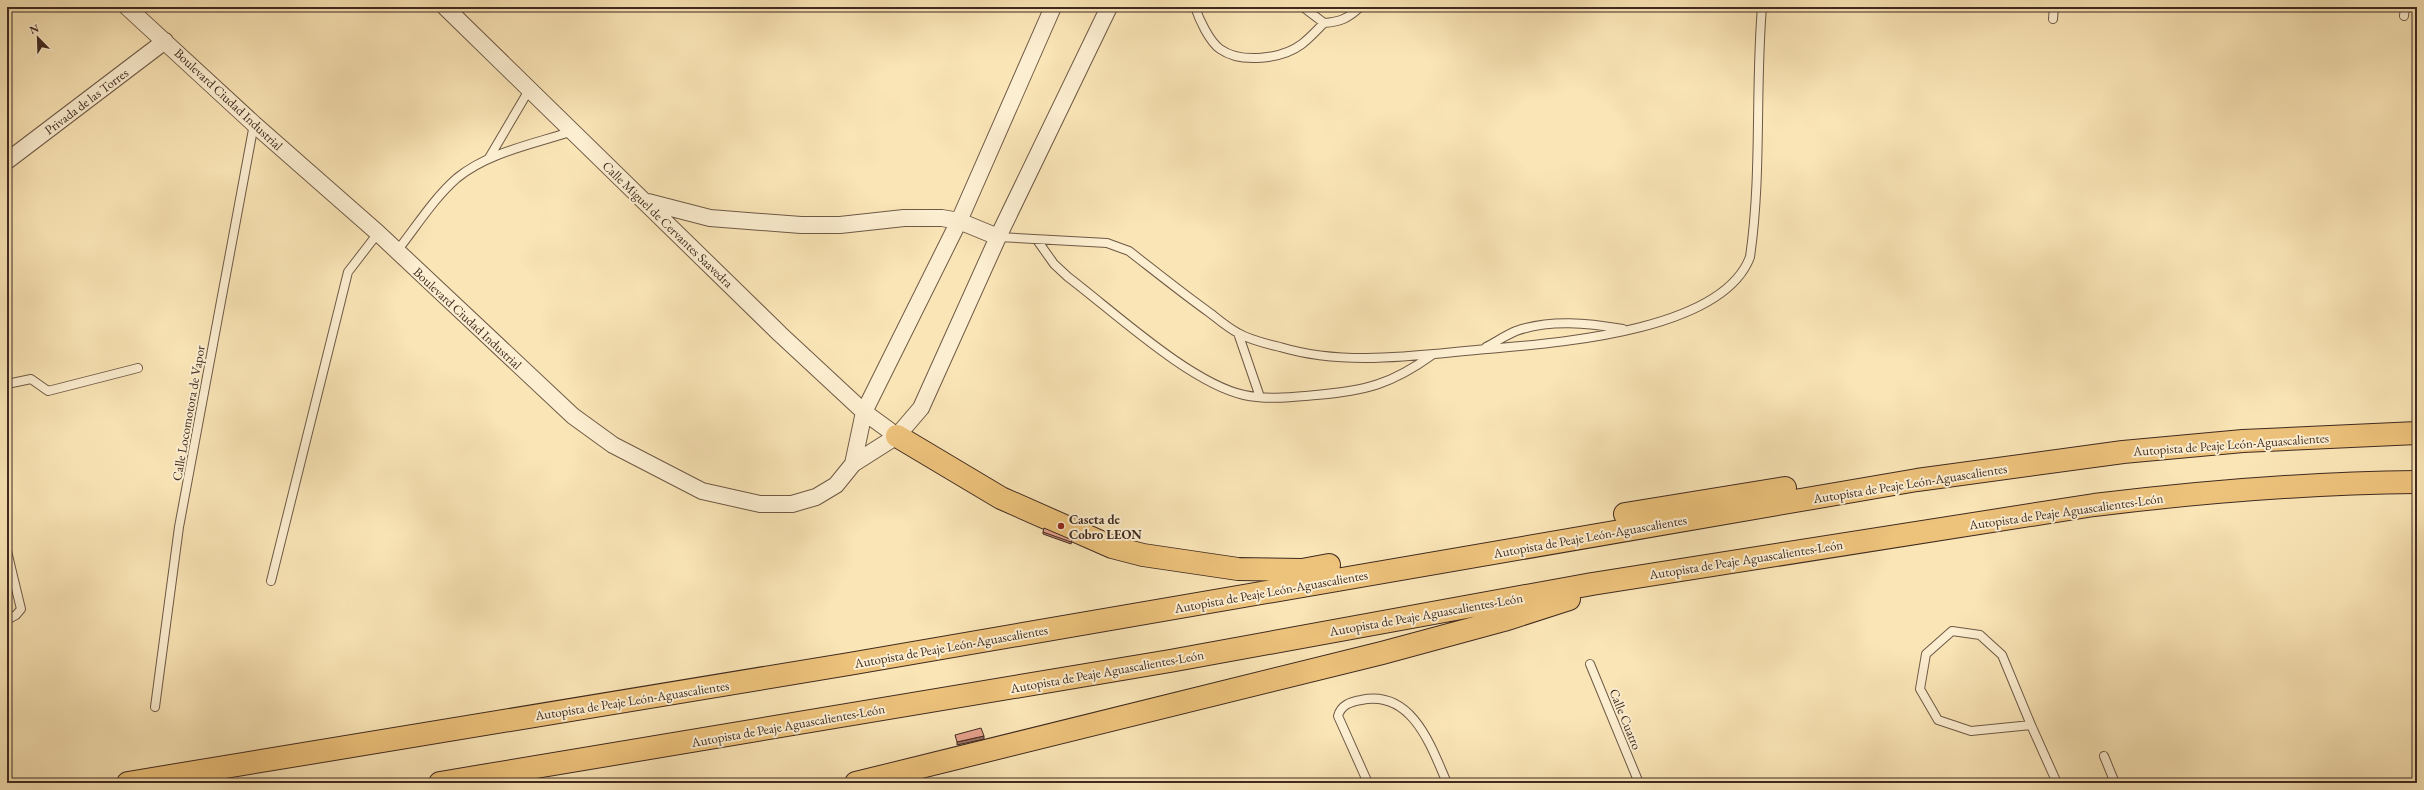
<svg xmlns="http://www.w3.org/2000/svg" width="2424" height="790" viewBox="0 0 2424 790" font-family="'EB Garamond',serif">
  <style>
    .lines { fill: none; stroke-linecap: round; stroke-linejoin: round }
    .lane-casing { stroke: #6e5946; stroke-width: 10 }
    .street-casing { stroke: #6e5946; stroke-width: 18 }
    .highway-casing { stroke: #3f2a20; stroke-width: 24 }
    .lane { stroke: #fceed0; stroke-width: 8 }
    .street { stroke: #fceed0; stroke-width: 16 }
    .highway { stroke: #edc27b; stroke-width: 22 }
    .wall { fill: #c68a79; stroke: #3f2a20 }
    .shaded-wall { fill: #a17163; stroke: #3f2a20 }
    .building { fill: #e6a18d; stroke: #3f2a20 }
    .poi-dot { fill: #8f2418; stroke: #fceed0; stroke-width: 1.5 }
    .labels { text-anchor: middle; stroke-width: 4; stroke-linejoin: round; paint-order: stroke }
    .street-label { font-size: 13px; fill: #3f2a20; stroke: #fceed0 }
    .poi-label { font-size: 13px; font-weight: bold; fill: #3f2a20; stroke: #fceed0; text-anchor: start }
  </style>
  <rect width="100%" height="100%" fill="#fae5b6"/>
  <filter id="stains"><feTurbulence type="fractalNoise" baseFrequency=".005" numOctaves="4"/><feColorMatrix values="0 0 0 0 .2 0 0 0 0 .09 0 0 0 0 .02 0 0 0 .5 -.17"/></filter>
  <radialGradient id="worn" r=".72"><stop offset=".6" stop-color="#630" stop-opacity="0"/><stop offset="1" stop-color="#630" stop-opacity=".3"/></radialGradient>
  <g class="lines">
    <g class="lane-casing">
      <path id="lane" d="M1195 7C1199 19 1209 41 1220 49 1241 64 1282 59 1302 44 1310 38 1317 30 1324 23
        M1303 7 1324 23C1340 22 1349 18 1360 7
        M2404 16 2405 7
        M2053 19 2054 7
        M489 158 529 90
        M998 237 1107 243 1129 251C1156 272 1182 293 1210 313 1219 320 1228 328 1238 333 1250 340 1267 344 1280 347 1347 367 1418 355 1487 349 1555 343 1722 332 1750 257 1762 174 1755 90 1762 7
        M1037 240 1054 264 1068 277C1113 311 1190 383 1244 395 1267 400 1292 397 1316 395 1365 391 1392 384 1432 355
        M397 251C416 227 434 198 457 178 489 152 534 144 573 131
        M1238 333 1260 397
        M1486 347C1496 342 1506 335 1516 331 1550 319 1588 323 1623 329
        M7 384 31 379 48 391 138 368
        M7 551 12 572 8 573
        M271 581 348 272 378 233
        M7 620 16 615 21 609 12 572
        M1952 631 1980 635 2002 655 2031 725 1971 731 1938 720 1920 689 1926 654Z
        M1590 664 1639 783
        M155 707 179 527 254 124
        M2031 725 2057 783
        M2104 756 2115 783
        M1368 783 1338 716C1341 705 1350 702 1361 700 1412 689 1431 746 1447 783"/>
    </g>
    <g class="street-casing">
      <path id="street" d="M127 7 254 124 378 233 573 416 613 445 702 491 760 504H792L816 497 836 485 853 464 897 436 921 408 998 237 1109 7
        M445 7 780 334 864 412 897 436
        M7 161 165 41
        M648 202 710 218 801 225H840L904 218H942L959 221 998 237
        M853 464 864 412 959 221 1053 7"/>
    </g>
    <g class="highway-casing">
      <path id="highway" d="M897 436 1001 498 1112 547 1143 555 1238 569 1302 570 1329 565
        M1625 514 1785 488
        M128 783 849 664 1917 480 2123 452 2243 441 2417 433
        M440 783 1170 661 1592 584 2094 505C2201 492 2310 483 2417 482
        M856 783 1382 653 1504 620 1569 599"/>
    </g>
    <use href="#lane" class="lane"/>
    <use href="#street" class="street"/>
    <use href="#highway" class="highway"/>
  </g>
  <path class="wall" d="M1043 532 1072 540 1071 544 1043 534Z"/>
  <path class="shaded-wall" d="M984 736V739L957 745V742Z"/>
  <path class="building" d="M1044 528 1072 540 1071 542 1043 532Z
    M981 728 984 736 957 742 955 735Z"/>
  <circle class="poi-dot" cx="1061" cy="526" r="4"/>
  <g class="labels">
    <g class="street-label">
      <text transform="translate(229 99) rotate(43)" y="5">Boulevard Ciudad Industrial</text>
      <text transform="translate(86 101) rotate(-37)" y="5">Privada de las Torres</text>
      <text transform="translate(668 224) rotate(44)" y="5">Calle Miguel de Cervantes Saavedra</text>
      <text transform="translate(468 318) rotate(43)" y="5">Boulevard Ciudad Industrial</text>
      <text transform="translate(188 413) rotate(-80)" y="5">Calle Locomotora de Vapor</text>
      <text transform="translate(2231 444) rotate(-4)" y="5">Autopista de Peaje León-Aguascalientes</text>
      <text transform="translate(1910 483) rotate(-9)" y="5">Autopista de Peaje León-Aguascalientes</text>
      <text transform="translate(2066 511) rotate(-8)" y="5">Autopista de Peaje Aguascalientes-León</text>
      <text transform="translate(1590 536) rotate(-10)" y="5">Autopista de Peaje León-Aguascalientes</text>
      <text transform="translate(1746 559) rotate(-9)" y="5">Autopista de Peaje Aguascalientes-León</text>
      <text transform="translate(1271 591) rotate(-10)" y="5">Autopista de Peaje León-Aguascalientes</text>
      <text transform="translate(1426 614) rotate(-10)" y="5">Autopista de Peaje Aguascalientes-León</text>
      <text transform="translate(951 646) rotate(-10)" y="5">Autopista de Peaje León-Aguascalientes</text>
      <text transform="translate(1107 671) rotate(-10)" y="5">Autopista de Peaje Aguascalientes-León</text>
      <text transform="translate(632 700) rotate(-9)" y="5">Autopista de Peaje León-Aguascalientes</text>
      <text transform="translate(1626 719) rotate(68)" y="5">Calle Cuatro</text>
      <text transform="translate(788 725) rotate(-10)" y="5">Autopista de Peaje Aguascalientes-León</text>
    </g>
    <g class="poi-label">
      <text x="1069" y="524">Caseta de<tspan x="1069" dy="15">Cobro LEON</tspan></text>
    </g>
  </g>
  <rect width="2424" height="790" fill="none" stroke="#fae5b6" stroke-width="24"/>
  <rect x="8" y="8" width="2408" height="774" fill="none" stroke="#3f2a20" stroke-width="2"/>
  <rect x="12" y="12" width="2400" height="766" fill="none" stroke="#3f2a20"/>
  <g transform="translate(38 38) rotate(337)" stroke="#fceed0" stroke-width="3" paint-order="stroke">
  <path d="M0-3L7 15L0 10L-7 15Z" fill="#3f2a20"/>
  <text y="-6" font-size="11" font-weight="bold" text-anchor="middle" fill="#3f2a20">N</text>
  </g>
  <rect width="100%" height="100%" filter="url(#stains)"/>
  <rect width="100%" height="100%" fill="url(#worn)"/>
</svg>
